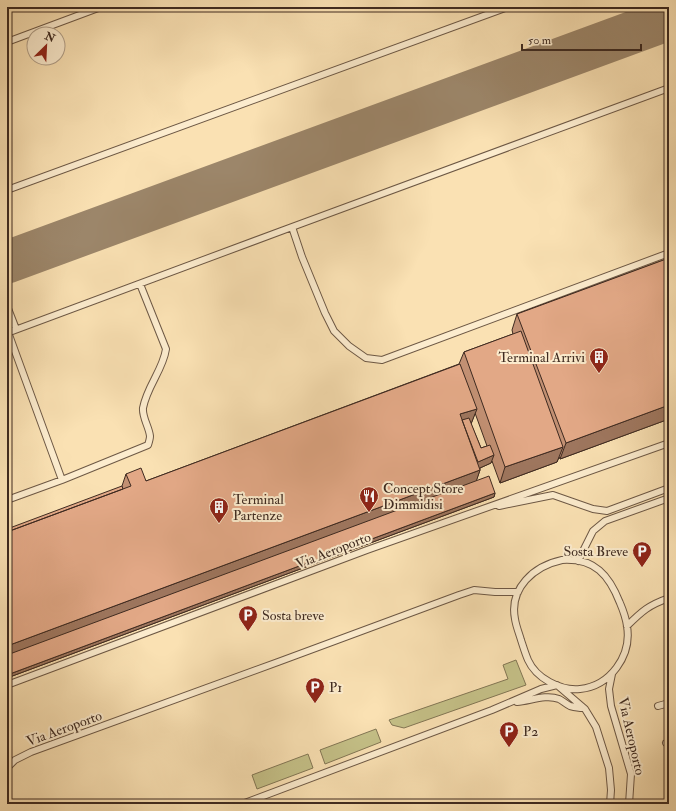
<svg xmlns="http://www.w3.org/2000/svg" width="676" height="811" viewBox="0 0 676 811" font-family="'IM FELL Double Pica',serif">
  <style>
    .green { fill: #c5c188; stroke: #827654 }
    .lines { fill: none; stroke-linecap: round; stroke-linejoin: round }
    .taxiway { stroke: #9c866a; stroke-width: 43 }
    .service-casing { stroke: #6d5845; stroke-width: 8 }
    .service { stroke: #fcecce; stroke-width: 6 }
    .wall { fill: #c29073; stroke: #3e2a20; fill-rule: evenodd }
    .shaded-wall { fill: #9e765e; stroke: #3e2a20 }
    .building { fill: #e2a886; stroke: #3e2a20 }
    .labels { text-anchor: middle; stroke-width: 4; stroke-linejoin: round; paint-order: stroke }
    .poi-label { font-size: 14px; fill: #3e2a20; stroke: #fcecce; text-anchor: start }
    .street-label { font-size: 14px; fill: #3e2a20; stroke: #fcecce }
  </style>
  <rect width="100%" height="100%" fill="#fae1b3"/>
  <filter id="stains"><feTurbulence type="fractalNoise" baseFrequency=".005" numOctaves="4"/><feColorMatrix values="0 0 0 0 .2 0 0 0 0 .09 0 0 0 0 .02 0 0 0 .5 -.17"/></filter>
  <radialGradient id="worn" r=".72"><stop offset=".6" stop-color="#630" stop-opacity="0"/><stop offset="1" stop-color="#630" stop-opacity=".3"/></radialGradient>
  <path class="green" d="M516 660 526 685 404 728 392 725 389 720 508 679 503 665Z
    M376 729 381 742 325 764 320 750Z
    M308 754 313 768 257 789 252 775Z"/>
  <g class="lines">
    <path class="taxiway" d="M7 262 669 19"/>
    <g class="service-casing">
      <path id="service" d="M7 42 101 7
        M669 88 292 227 302 257 325 313 334 331 349 346 366 358 382 360 669 253
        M7 190 508 7
        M7 306 16 329
        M8 332 62 480
        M7 333 292 227
        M7 500 62 480 148 445C149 442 150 439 150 436 149 427 142 417 143 408 147 386 163 370 166 349L140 284
        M499 506 553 495 593 509 607 511 669 488
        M562 560C595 558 609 575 620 603 623 610 626 619 627 626 632 656 610 686 580 689 560 691 536 678 528 660 525 653 523 646 521 640 519 633 516 626 515 619 509 588 534 566 562 560Z
        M578 561 593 531 605 521 669 498
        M669 624 668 634 669 637
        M627 626C642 611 649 605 669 598
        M612 674 609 689 611 706 631 774 629 804
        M7 685 367 550 669 443
        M517 702C530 701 546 694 559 699 563 701 566 704 570 706 574 707 579 708 583 708
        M658 706 669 703
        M666 743 669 742
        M7 768 15 760 31 752 278 662 459 595 474 590 495 592H518
        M242 804 492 710 541 689 557 685 585 709 596 727 609 768 611 790 610 804"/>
    </g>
    <use href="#service" class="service"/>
  </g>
  <path class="wall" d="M669 258V419L560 459 559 457 557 462 500 483 492 461 491 463 480 468V470L476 481 495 493 494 497 7 678 122 486 126 474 146 481 459 364 464 352 513 334 512 330 517 314ZM475 413 487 446 481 448 471 424Z"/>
  <path class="shaded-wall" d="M669 405V419L560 459 566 443Z
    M477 409 471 424 460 428V414Z
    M563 447 557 462 500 483 505 467Z
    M494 455 491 463 471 472 473 464Z
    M480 470 475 485 7 659V646Z
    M495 493 494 497 7 678V675Z"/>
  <path class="building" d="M669 258V405L566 443 517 314Z
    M521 331 563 447 505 467 464 352Z
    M460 364 477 409 460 414 480 470 7 646V532L131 486 126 474 141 468 146 481Z
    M469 418 481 448 490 445 494 455 478 462 462 420Z
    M489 476 495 493 7 675V655Z
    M122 486 123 489 7 532V529Z"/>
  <defs>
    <g id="building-pin" transform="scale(1)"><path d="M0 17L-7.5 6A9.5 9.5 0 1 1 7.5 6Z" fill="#8f2418" stroke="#fcecce"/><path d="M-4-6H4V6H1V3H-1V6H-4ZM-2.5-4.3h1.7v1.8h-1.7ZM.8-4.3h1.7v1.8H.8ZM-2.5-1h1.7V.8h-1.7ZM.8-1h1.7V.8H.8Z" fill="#fff"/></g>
    <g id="restaurant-pin" transform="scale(1)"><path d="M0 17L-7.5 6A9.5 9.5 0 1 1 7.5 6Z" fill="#8f2418" stroke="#fcecce"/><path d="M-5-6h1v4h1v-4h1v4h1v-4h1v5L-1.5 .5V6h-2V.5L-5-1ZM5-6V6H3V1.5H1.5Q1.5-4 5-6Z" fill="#fff"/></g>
    <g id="parking-pin" transform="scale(1)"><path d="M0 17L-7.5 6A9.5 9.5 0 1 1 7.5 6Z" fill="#8f2418" stroke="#fcecce"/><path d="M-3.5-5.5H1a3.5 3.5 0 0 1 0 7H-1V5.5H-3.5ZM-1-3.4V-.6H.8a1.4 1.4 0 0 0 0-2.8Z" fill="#fff"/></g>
  </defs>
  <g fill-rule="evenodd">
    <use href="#building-pin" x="599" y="357"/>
    <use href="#restaurant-pin" x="369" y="496"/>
    <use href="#building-pin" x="219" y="507"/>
    <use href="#parking-pin" x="642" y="551"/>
    <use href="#parking-pin" x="248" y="615"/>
    <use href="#parking-pin" x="315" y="687"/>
    <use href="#parking-pin" x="509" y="731"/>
  </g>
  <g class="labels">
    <g class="poi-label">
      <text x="585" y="362" text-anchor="end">Terminal Arrivi</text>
      <text x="383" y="493">Concept Store<tspan x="383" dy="16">Dimmidisi</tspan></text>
      <text x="233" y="504">Terminal<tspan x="233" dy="16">Partenze</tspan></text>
      <text x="628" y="556" text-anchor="end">Sosta Breve</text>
      <text x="262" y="620">Sosta breve</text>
      <text x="329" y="692">P1</text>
      <text x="523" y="736">P2</text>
    </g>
    <g class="street-label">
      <text transform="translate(333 550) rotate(-21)" y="5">Via Aeroporto</text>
      <text transform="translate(64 728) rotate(-20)" y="5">Via Aeroporto</text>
      <text transform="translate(632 736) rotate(77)" y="5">Via Aeroporto</text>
    </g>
  </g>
  <rect width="676" height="811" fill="none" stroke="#fae1b3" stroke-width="24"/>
  <rect x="8" y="8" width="660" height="795" fill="none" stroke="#3e2a20" stroke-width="2"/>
  <rect x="12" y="12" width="652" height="787" fill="none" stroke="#3e2a20"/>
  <g transform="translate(46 46) rotate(24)"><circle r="19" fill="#fcecce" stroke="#b09e88"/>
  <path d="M0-3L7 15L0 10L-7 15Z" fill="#8f2418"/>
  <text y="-6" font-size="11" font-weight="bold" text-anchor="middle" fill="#3e2a20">N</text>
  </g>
  <path d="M522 44v6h119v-6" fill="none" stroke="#3e2a20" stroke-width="2"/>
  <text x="528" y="44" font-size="12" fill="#3e2a20" stroke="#fcecce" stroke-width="3" paint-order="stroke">50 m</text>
  <rect width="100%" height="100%" filter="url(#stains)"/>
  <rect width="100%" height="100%" fill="url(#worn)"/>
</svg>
